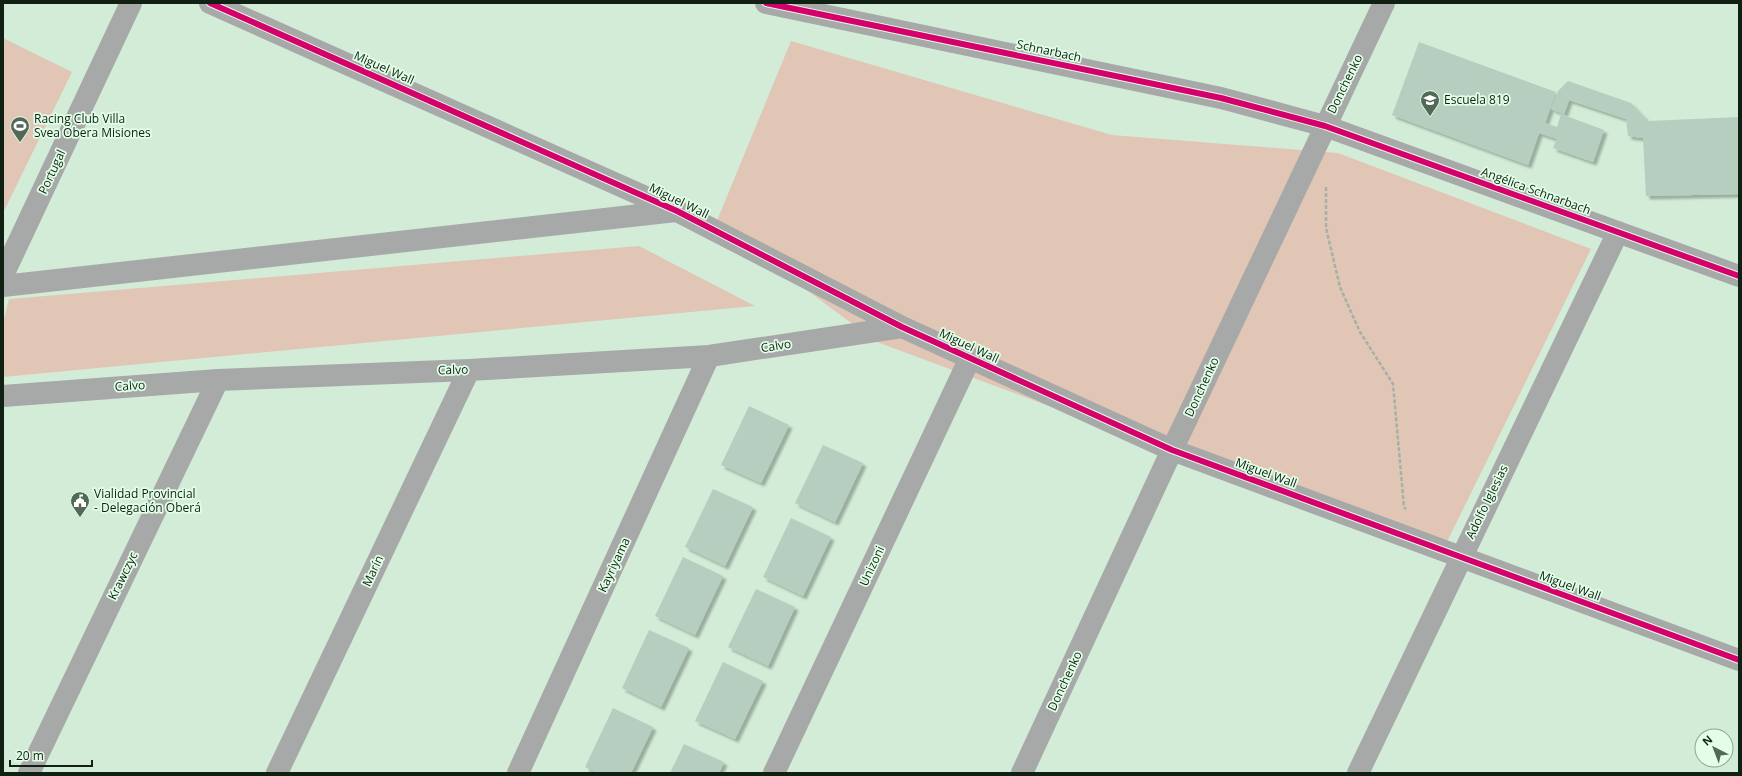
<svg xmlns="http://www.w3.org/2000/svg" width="1742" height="776" viewBox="0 0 1742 776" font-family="'Open Sans',sans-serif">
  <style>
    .green { fill: #e1c6b6 }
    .building { fill: #b6cec0; filter: url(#shadow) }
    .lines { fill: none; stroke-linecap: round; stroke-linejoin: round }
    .path { stroke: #a5b0a7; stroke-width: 2.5; stroke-dasharray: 4 2; stroke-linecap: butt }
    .minor { stroke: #a6a9a7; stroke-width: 22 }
    .cycleway-casing { stroke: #e2fee7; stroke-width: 8 }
    .cycleway { stroke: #d6006c; stroke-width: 6 }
    .labels { text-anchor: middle; stroke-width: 3.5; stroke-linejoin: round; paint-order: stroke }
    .street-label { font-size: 12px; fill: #102114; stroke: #e2fee7 }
    .poi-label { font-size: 12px; fill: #102114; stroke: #e2fee7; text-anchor: start }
  </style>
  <defs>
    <filter id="shadow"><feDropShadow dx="3.5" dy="3.5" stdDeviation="1" flood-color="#0004"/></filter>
  </defs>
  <rect width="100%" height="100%" fill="#d2ecd7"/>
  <path class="green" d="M3 38 72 72 3 213Z
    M791 41 1112 135 1338 153 1591 249 1442 552 877 342 716 223Z
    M639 246 755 306 3 377V323L9 299Z"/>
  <path class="building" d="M1419 42 1556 92 1545 123 1557 127 1561 114 1604 130 1593 162 1553 148 1557 139 1539 133 1528 165 1392 115Z
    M1568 81 1631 103 1648 121 1739 117V194L1646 196 1643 138 1628 136 1626 119 1569 100 1564 114 1551 109 1558 91Z
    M749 406 789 425 761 483 721 465Z
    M823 445 863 463 835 522 795 503Z
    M713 489 753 507 725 566 685 547Z
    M791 518 831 537 803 596 763 577Z
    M683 557 723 576 695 635 655 616Z
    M756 589 795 607 768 666 728 647Z
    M649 630 689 648 661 707 622 688Z
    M723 662 763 681 735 739 695 721Z
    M613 708 653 727 631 773H598L585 767Z
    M684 744 724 762 719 773H670Z"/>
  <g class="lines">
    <path class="path" d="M1326 187V228L1340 287 1360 332 1393 384 1404 507 1406 509"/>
    <path class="minor" d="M210 3 677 211 902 327 1172 450 1739 660
      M766 3 1221 98 1325 126 1739 276
      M3 275 131 3
      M3 286 676 211
      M3 396 218 380 469 370 709 356 902 327
      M29 773 218 380
      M277 773 469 370
      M518 773 709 356
      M774 773 970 358
      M1022 773 1172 450 1384 3
      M1358 773 1618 232"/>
    <g class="cycleway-casing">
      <path id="cycleway" d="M210 3 677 211 902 327 1172 450 1739 660
        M766 3 1221 98 1325 126 1739 276"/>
    </g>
    <use href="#cycleway" class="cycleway"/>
  </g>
  <defs>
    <g id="school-pin" transform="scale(1)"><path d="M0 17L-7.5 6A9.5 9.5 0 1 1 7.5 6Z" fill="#546858" stroke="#e2fee7"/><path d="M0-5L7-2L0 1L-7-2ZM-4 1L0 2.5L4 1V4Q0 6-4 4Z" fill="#fff"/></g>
    <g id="stadium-pin" transform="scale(1)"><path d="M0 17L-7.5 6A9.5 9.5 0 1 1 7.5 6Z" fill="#546858" stroke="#e2fee7"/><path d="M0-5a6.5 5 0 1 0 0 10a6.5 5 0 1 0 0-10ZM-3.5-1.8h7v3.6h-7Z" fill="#fff"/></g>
    <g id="civic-pin" transform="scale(1)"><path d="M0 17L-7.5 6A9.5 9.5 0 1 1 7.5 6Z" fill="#546858" stroke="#e2fee7"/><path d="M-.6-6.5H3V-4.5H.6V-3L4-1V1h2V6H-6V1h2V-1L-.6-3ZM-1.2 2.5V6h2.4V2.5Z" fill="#fff"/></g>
  </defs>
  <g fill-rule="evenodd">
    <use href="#school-pin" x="1430" y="100"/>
    <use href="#stadium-pin" x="20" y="126"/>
    <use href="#civic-pin" x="80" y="501"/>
  </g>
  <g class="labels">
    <g class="street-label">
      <text transform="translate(1049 51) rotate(12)" y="4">Schnarbach</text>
      <text transform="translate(384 68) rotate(24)" y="4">Miguel Wall</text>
      <text transform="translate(1345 84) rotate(-64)" y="4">Donchenko</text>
      <text transform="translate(52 172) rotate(-65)" y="4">Portugal</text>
      <text transform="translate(1536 191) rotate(20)" y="4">Angélica Schnarbach</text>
      <text transform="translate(679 201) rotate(26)" y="4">Miguel Wall</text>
      <text transform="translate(776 346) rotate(-9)" y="4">Calvo</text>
      <text transform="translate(969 346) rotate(25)" y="4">Miguel Wall</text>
      <text transform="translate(453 370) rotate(-2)" y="4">Calvo</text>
      <text transform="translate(130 386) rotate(-4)" y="4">Calvo</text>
      <text transform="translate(1202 387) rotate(-65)" y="4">Donchenko</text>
      <text transform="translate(1266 473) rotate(20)" y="4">Miguel Wall</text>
      <text transform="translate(1487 502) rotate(-64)" y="4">Adolfo Iglesias</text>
      <text transform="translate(614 565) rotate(-65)" y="4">Kayriyama</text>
      <text transform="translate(872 566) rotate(-65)" y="4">Unizoni</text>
      <text transform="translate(373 571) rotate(-65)" y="4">Marín</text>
      <text transform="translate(123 576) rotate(-64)" y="4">Krawczyc</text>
      <text transform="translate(1570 586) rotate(20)" y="4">Miguel Wall</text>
      <text transform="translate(1065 681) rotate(-65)" y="4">Donchenko</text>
    </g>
    <g class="poi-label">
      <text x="1444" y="104">Escuela 819</text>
      <text x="34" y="123">Racing Club Villa<tspan x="34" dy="14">Svea Obera Misiones</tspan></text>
      <text x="94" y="498">Vialidad Provincial<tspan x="94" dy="14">- Delegación Oberá</tspan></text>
    </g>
  </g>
  <rect width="1742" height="776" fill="none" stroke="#102114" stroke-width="8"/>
  <g transform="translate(1714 748) rotate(318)"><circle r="19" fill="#e2fee7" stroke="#8ea693"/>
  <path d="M0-3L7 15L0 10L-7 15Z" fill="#546858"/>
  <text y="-6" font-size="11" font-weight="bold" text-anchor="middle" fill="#102114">N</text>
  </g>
  <path d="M10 760v6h82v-6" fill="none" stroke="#102114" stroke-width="2"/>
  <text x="16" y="760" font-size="12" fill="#102114" stroke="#e2fee7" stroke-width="3" paint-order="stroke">20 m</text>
</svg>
